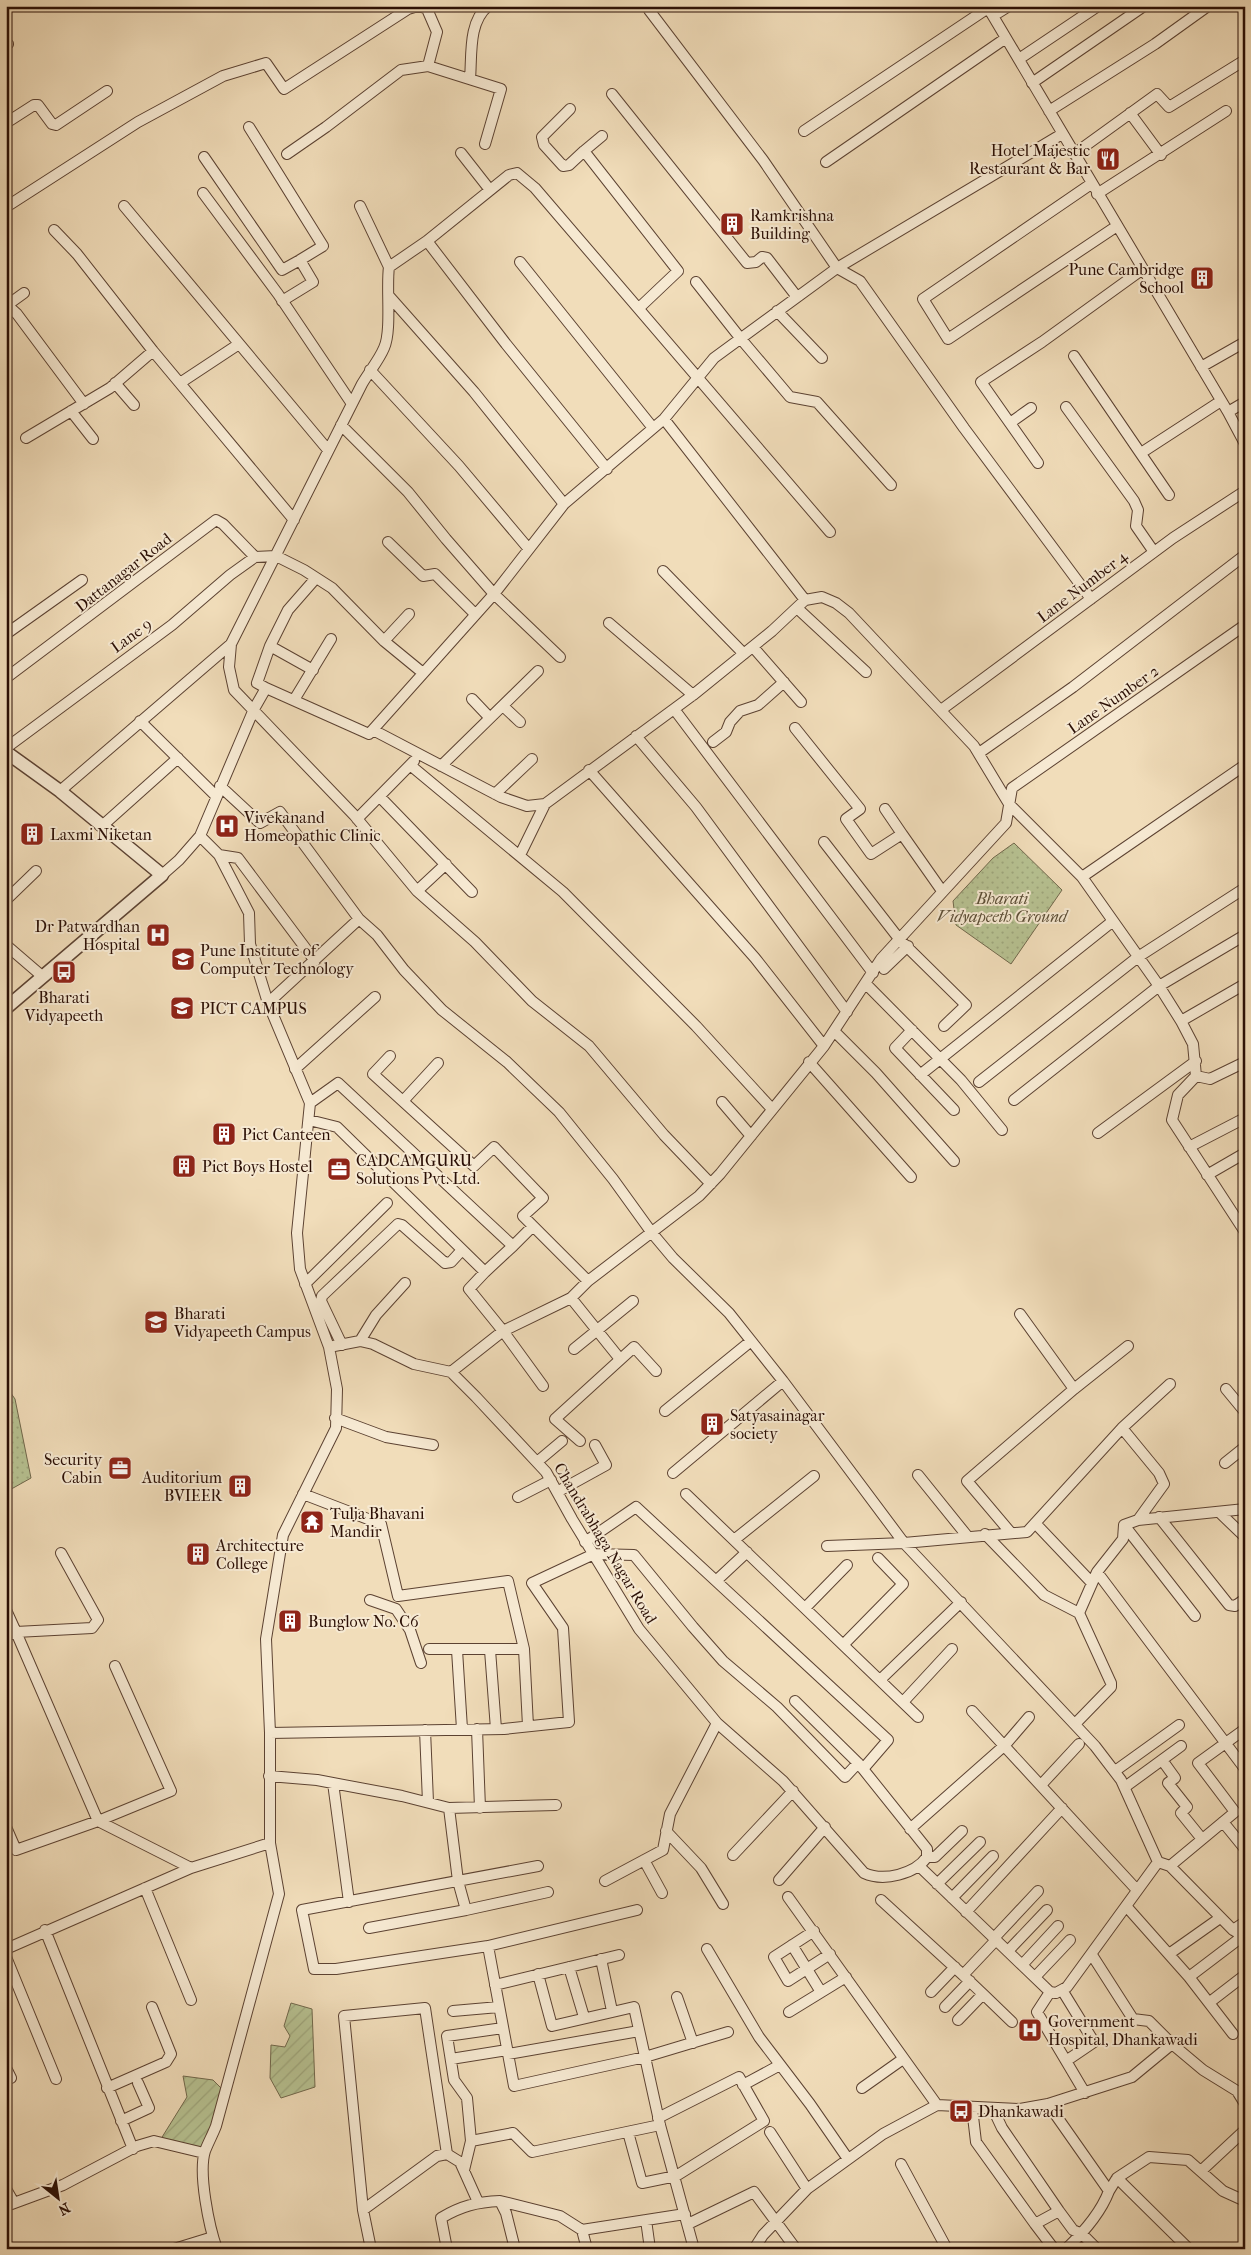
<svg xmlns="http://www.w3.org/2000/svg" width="1251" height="2255" viewBox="0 0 1251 2255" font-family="'IM FELL French Canon',serif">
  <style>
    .grass { fill: url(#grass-dots); stroke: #71684c }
    .garden { fill: url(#garden-furrows); stroke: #71684c }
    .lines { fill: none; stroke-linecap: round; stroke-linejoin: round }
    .minor-casing { stroke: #5c4232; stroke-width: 12 }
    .tertiary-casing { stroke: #5c4232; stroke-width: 15 }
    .minor { stroke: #f6e9d2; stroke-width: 10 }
    .tertiary { stroke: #f6e9d2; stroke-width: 12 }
    .labels { text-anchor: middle; stroke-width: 4; stroke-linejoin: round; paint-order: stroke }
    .poi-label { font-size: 16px; fill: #2b0f05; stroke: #f6e9d2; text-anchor: start }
    .street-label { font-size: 16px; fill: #2b0f05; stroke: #f6e9d2 }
    .park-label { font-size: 16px; font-style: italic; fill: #5c4e36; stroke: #f6e9d2 }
  </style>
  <defs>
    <pattern id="grass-dots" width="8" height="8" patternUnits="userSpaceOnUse" patternTransform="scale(1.25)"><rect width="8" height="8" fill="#b7c292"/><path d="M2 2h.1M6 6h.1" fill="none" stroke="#9ea67c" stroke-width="1.8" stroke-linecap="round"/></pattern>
    <pattern id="garden-furrows" width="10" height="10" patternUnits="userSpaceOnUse" patternTransform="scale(1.25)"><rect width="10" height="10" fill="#b7c292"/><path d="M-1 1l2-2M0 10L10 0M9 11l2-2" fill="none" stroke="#9ea67c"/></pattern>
  </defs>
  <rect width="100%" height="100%" fill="#f1ddba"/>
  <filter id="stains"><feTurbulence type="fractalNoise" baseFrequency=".004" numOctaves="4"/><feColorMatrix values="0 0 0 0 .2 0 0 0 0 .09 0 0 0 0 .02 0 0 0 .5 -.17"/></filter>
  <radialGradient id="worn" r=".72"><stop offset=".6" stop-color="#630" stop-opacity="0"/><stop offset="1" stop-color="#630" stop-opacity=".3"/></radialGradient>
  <path class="grass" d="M1014 843 1062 890 1011 964 956 925 953 901 993 858Z
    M6 1386 15 1399 31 1478 6 1492Z"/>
  <path class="garden" d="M291 2003 312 2009 315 2087 281 2098 270 2078 271 2045 285 2047 290 2036 284 2026Z
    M183 2076 213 2080 223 2090 203 2150 159 2142 187 2097Z"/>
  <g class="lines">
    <g class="minor-casing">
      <path id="minor" d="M420 6 427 9 437 32 428 66
        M987 6 1228 412 1245 402
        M649 10 763 160 837 268 860 281 964 428 1091 599
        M993 16 1009 6
        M6 45 8 44
        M1019 59 1098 6
        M470 79C472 56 468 22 488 6
        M1032 83 1144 6
        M612 94 747 263 756 262 762 257 767 258 797 297
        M570 109 542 137 544 145 563 166 569 165 584 151 678 271 639 308
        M1049 111 1155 44 1208 6
        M1130 113 1161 155
        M6 123 34 105H38L52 124 56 125 107 91
        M249 127 323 246 300 260
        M804 131 988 8
        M584 151 602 136
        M461 153 490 190
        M287 154 326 127 401 70 428 66 501 89 485 144
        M1074 154 1157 94 1169 107 1245 60
        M204 157 282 270 300 260 313 282 282 301
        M826 162 1006 38
        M1091 184 923 299 948 339 1117 226
        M203 193 278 294 352 404
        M1097 194 1226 111
        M124 206 328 450
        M360 206 389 267
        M6 207 138 122 223 76 266 63 284 89 408 9 418 6
        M54 230 77 254 153 351 294 520
        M427 241 506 344 607 469
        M520 262 653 428
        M696 282 741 339 790 397 817 402 891 485
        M389 296 474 392 564 504
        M7 305 17 314 84 404
        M6 306 24 293
        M777 311 822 358
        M1074 356 1169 495
        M1201 367 1245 342
        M370 370 459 466 528 548
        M115 383 134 405
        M180 383 239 344
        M1066 407 1134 501 1138 510 1136 526 1154 552
        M71 411 93 439
        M1228 412 1245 444
        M664 419 805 600
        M1010 423 1031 408
        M341 425 408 492 446 539 494 594 560 657
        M26 438 110 388 153 351
        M1141 453 1221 401
        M1038 463 981 382 1042 342 1143 269
        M388 542 423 576 435 574 475 614
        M663 571 744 654
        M797 608 866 672
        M609 623 693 695
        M6 634 82 580
        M384 641 409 614
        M270 646 288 610 316 578
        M753 647 801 702
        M6 678 216 520 223 524 255 557
        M266 688 257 683 270 646 313 670
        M472 699 490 718
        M294 700 331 639
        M503 706 520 722
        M674 709 873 973
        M941 710 1173 538 1245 491
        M140 721 216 796
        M795 728 860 809 846 819 871 854 902 834 942 891
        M373 730 501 797 527 806 545 804 693 695 772 631 805 600 822 597 836 603 849 613 974 746 1009 804 1082 877 1159 986 1181 1021 1193 1044 1196 1076 1178 1095 1172 1120 1245 1232
        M636 736 696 807 847 1012
        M713 742 726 732 730 722 740 711 758 705 784 682
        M6 748 172 625 230 575 255 557 276 556 304 570 332 588 384 641 423 673
        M979 753 1073 687 1245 555
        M410 765 563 892 696 1026 772 1109
        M441 766 538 671
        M589 770 755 958 824 1046
        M220 786 260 823 280 812 359 919 377 935 404 970 442 1010 507 1062 559 1112 613 1179 652 1233 673 1258 729 1313 783 1381 904 1543 1095 1746 1121 1780 1158 1862 1170 1866 1233 1930 1245 1937
        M60 791 231 644
        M495 794 532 759
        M380 797 472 892
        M885 809 902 834
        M357 819 414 761
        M102 826 178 758
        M200 836 219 855 249 913 250 944 268 1003 310 1103 297 1233 300 1269 329 1347 337 1389 336 1428 283 1535 266 1639 270 1733V1843L279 1894 216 2126C213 2134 208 2143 205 2151 198 2173 209 2227 217 2249
        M824 842 900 940 966 1005 944 1026
        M219 855 238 858 315 961
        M520 855 545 804
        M162 875 179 860 200 836 254 709 266 688 369 734 494 594 564 504 664 419 714 358 837 268 1062 134
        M1082 877 1245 765
        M417 891 446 864
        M6 900 36 871
        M6 945 42 976
        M884 969 908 946
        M866 984 961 1080 1002 1130
        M268 1003 359 919
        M1181 1021 1245 984
        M912 1030 895 1048 954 1110
        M834 1031 876 1073 954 1161
        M390 1056 373 1074 474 1166 494 1147 543 1198 523 1216 533 1226
        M809 1062 911 1177
        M295 1069 375 997
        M920 1075 1113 921
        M1196 1076 1210 1079 1245 1062
        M979 1082 1138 957 1245 888
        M1014 1100 1159 986 1245 935
        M403 1101 438 1063
        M722 1102 751 1136
        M310 1103 338 1083 513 1246 533 1226 588 1281
        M309 1120 337 1127 485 1272 513 1246
        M1098 1133 1196 1061
        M1189 1147 1245 1118
        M1207 1175 1245 1153
        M711 1184 664 1135 589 1046 532 1001 475 942 417 891 354 815 234 690 229 667 231 644 362 384C369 372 379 360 384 348 392 331 386 287 389 267L427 241 509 175 517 173 535 188 830 532
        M485 1272 469 1289 503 1331 543 1386
        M305 1284 387 1203
        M571 1298 620 1359
        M1020 1314 1074 1389
        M360 1341 376 1315 405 1283
        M342 1345 321 1301 322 1296 398 1224 402 1225 445 1263 451 1262 462 1250
        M329 1347 360 1341 373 1344 414 1364 451 1372 476 1397 546 1472 572 1519 639 1629 717 1723 783 1781 864 1873C884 1882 915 1874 927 1857V1849L863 1769
        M574 1349 633 1301
        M451 1372 503 1331 571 1298 588 1281 699 1196 720 1174 824 1046 881 959 1006 823 1012 788 1245 625
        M1226 1389 1245 1412
        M665 1411 751 1341
        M335 1418 386 1437 433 1445
        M1122 1428 1159 1473 1164 1484 1138 1520
        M580 1441 555 1419 634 1347 656 1371
        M537 1462 562 1441
        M1225 1463 1245 1447
        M673 1473 783 1381
        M918 1475 968 1537
        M557 1492 606 1465 595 1445
        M303 1494 381 1524 398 1596 508 1581 524 1649 528 1726
        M686 1494 918 1717
        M518 1497 551 1480
        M1219 1512 1245 1537
        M1159 1517 1229 1605 1235 1606 1245 1599
        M1035 1523 1092 1583
        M1124 1525 1138 1520 1245 1509
        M1124 1525 1195 1616
        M1011 1533 967 1481 1074 1389 1128 1346
        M985 1534 1044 1595 1079 1613
        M734 1540 814 1476
        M827 1546 904 1543 1027 1532 1122 1428 1170 1384
        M1097 1572 1245 1769
        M717 1580 747 1552
        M370 1600 396 1609 410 1630 421 1663
        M805 1608 847 1565
        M6 1610 16 1632 92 1628 98 1620 61 1553
        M6 1636 16 1632 98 1821 191 1868 270 1843
        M844 1644 903 1584 878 1558
        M429 1649H524
        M457 1650 462 1729
        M490 1650 496 1729
        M881 1679 961 1602
        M795 1701 858 1763
        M903 1702 952 1649
        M972 1711 1137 1890
        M1076 1723 1111 1687V1683L1079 1613 1097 1572 1123 1539 1124 1525
        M477 1729 480 1808
        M425 1730 428 1802
        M270 1733 504 1729 569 1722 563 1628 532 1583 594 1554 634 1555 693 1627 723 1661 777 1707 845 1777 858 1763 863 1769 888 1740 636 1507 585 1542
        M1162 1760 1175 1778 1168 1783 1187 1807 1181 1813 1202 1839
        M1115 1771 1179 1725
        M269 1776 317 1780 402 1796 449 1808 556 1805
        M333 1783 349 1902
        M1041 1785 1079 1744
        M1125 1787 1181 1746
        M449 1808 458 1881 466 1910
        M1223 1822 1245 1849
        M6 1827 16 1850 98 1821 171 1791 115 1666
        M910 1829 1005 1745 1029 1717
        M666 1831 701 1868 723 1904
        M733 1855 793 1791
        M927 1857H935L962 1831
        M644 1860 662 1893
        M538 1866 302 1910 314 1969H336L488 1946 637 1910
        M919 1866 1050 1992
        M1170 1866 1235 1812 1198 1763 1245 1729
        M779 1880 825 1827
        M605 1881 663 1850 670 1814 717 1723
        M937 1884 980 1842
        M145 1888 191 2000
        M788 1897 937 2105
        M952 1898 993 1856
        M881 1900 963 1975 996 1940
        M1126 1906 1189 1977 1233 2034
        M966 1912 1062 1808
        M369 1928 466 1910 548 1892
        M45 1930 133 2149
        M1233 1930 1245 1922
        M814 1931 774 1957 788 1981 830 1954
        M994 1938 1038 1891
        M792 1945 821 1992
        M488 1946 514 2086 645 2057 728 2032
        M6 1949 191 1868
        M707 1949 759 2037 810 2104 848 2159
        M1008 1951 1047 1910
        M1169 1954 1220 1918
        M1092 1955 1133 2019 1149 2021 1172 2044
        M6 1957 56 2079
        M601 1959 612 2011
        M1022 1965 1058 1926
        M569 1967 584 2017
        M538 1974 552 2026 634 2007 660 2125 694 2249
        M1035 1977 1070 1940
        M1189 1977 1243 1936
        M495 1985 619 1955
        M1062 1990 1094 2042 1066 2061
        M931 1992 955 1967
        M1050 1992 1056 1993 1067 1987 1158 1862
        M1050 1992 1037 2012 1085 2093
        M983 1994 1012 2022
        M677 1997 693 2043
        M1210 2002 1245 1975
        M945 2007 970 1981
        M453 2011 499 2007
        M789 2012 846 1977
        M958 2020 983 1994 963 1975
        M508 2054 639 2031
        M451 2059 507 2050
        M6 2068 11 2078
        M743 2085 780 2065
        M107 2088 166 2062 171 2054 152 2007
        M862 2088 903 2059
        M1237 2091 1245 2104
        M1048 2104 1109 2191C1101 2212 1083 2233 1066 2249
        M972 2108 976 2142 1035 2224
        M993 2109 1002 2128 1059 2211 1073 2230 1082 2234 1097 2249
        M121 2121 149 2108 138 2083
        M628 2132 642 2183 676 2176 764 2121 739 2077 658 2118
        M770 2132 807 2189
        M471 2141 467 2098 454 2080 447 2036 503 2028
        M901 2164 947 2249
        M464 2170 471 2141 513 2133 532 2152 660 2125
        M1201 2171 1245 2130
        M1117 2178 1189 2249
        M6 2189 14 2203
        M1109 2191 1117 2178 1149 2157 1188 2160 1223 2191 1245 2201
        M500 2201 560 2216 582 2230 685 2214
        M6 2206 63 2185 137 2146 154 2141 204 2153
        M363 2210 437 2156 447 2154 460 2162 478 2202
        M646 2220 650 2249
        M688 2224 754 2192 796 2249
        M582 2230 587 2249
        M174 2249 213 2237
        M371 2249 363 2210 344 2016 425 2008 447 2154
        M447 2249 441 2218C461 2206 477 2202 500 2201L506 2213 515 2249
        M754 2249 763 2235 807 2189 883 2134 937 2105 1020 2109 1048 2104 1132 2077 1172 2044 1203 2070 1237 2091
        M1054 2249 1035 2224 1059 2211"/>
    </g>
    <g class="tertiary-casing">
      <path id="tertiary" d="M6 752 60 791 162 875 6 1008"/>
    </g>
    <use href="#minor" class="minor"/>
    <use href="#tertiary" class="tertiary"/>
  </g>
  <defs>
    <g id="restaurant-square" transform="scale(1.25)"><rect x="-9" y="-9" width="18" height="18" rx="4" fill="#8f2418" stroke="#f6e9d2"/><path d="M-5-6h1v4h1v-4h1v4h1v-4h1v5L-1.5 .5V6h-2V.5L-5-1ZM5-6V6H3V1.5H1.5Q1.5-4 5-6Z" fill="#fff"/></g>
    <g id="building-square" transform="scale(1.25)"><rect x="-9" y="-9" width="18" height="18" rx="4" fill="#8f2418" stroke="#f6e9d2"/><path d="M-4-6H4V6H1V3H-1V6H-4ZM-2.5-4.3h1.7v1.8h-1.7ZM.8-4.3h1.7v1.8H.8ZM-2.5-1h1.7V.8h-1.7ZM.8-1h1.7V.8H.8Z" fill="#fff"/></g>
    <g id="hospital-square" transform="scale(1.25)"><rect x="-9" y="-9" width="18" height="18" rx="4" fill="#8f2418" stroke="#f6e9d2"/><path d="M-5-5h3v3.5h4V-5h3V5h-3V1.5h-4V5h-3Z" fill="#fff"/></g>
    <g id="university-square" transform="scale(1.25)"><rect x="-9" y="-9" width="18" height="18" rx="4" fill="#8f2418" stroke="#f6e9d2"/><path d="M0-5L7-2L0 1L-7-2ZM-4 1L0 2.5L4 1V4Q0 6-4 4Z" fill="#fff"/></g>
    <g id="bus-square" transform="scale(1.25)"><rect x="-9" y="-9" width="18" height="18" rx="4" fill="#8f2418" stroke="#f6e9d2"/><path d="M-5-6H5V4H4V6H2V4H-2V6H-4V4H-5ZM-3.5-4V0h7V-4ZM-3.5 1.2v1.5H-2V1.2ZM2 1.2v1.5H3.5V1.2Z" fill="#fff"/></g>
    <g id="office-square" transform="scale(1.25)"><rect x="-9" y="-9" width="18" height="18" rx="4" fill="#8f2418" stroke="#f6e9d2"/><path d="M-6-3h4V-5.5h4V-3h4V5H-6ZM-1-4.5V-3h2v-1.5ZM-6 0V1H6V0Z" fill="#fff"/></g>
    <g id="temple-square" transform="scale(1.25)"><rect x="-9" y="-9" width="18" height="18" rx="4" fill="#8f2418" stroke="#f6e9d2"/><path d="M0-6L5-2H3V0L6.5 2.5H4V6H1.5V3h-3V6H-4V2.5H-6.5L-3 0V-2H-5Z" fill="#fff"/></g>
  </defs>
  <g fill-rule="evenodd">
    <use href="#restaurant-square" x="1108" y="159"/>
    <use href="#building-square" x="732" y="224"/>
    <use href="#building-square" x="1202" y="278"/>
    <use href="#hospital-square" x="227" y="826"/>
    <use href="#building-square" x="32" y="834"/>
    <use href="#hospital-square" x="158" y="935"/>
    <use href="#university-square" x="183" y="959"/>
    <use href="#bus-square" x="64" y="972"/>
    <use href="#university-square" x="182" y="1008"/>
    <use href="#building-square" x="224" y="1134"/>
    <use href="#building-square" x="184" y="1166"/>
    <use href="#office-square" x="339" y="1169"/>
    <use href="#university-square" x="156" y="1322"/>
    <use href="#building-square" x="712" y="1424"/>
    <use href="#office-square" x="120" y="1468"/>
    <use href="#building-square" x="240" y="1486"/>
    <use href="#temple-square" x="312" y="1522"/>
    <use href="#building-square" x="198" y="1554"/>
    <use href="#building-square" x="290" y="1621"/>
    <use href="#hospital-square" x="1030" y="2030"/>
    <use href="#bus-square" x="961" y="2111"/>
  </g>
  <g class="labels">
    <g class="poi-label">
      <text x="1090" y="156" text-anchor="end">Hotel Majestic<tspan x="1090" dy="18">Restaurant &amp; Bar</tspan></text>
      <text x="750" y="221">Ramkrishna<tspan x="750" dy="18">Building</tspan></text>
      <text x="1184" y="275" text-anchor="end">Pune Cambridge<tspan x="1184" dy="18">School</tspan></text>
      <text x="244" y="823">Vivekanand<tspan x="244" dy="18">Homeopathic Clinic</tspan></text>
      <text x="50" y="840">Laxmi Niketan</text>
      <text x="140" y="932" text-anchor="end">Dr Patwardhan<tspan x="140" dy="18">Hospital</tspan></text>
      <text x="200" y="956">Pune Institute of<tspan x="200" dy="18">Computer Technology</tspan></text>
      <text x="64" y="1003" text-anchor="middle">Bharati<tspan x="64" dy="18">Vidyapeeth</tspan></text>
      <text x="200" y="1014">PICT CAMPUS</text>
      <text x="242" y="1140">Pict Canteen</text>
      <text x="356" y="1166">CADCAMGURU<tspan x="356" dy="18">Solutions Pvt. Ltd.</tspan></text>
      <text x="202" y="1172">Pict Boys Hostel</text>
      <text x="174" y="1319">Bharati<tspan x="174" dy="18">Vidyapeeth Campus</tspan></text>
      <text x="730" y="1421">Satyasainagar<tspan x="730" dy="18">society</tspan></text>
      <text x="102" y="1465" text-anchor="end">Security<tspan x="102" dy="18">Cabin</tspan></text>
      <text x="222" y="1483" text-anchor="end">Auditorium<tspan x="222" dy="18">BVIEER</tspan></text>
      <text x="330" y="1519">Tulja Bhavani<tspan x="330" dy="18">Mandir</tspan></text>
      <text x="216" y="1551">Architecture<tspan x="216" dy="18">College</tspan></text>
      <text x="308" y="1627">Bunglow No. C6</text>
      <text x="1048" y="2027">Government<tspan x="1048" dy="18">Hospital, Dhankawadi</tspan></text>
      <text x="978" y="2117">Dhankawadi</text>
    </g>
    <g class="street-label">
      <text transform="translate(123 572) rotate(-38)" y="6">Dattanagar Road</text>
      <text transform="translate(1082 586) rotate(-37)" y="6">Lane Number 4</text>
      <text transform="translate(131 635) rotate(-36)" y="6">Lane 9</text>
      <text transform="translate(1113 699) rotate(-35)" y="6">Lane Number 2</text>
      <text transform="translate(606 1543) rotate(59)" y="6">Chandrabhaga Nagar Road</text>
    </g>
    <g class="park-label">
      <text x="1002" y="904">Bharati<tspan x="1002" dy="18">Vidyapeeth Ground</tspan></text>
    </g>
  </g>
  <rect width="1251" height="2255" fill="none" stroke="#f1ddba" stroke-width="25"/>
  <rect x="8" y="8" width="1236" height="2240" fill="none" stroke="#2b0f05" stroke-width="2.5"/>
  <rect x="12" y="12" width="1226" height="2230" fill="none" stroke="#2b0f05"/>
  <g transform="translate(58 2198) rotate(150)" stroke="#f6e9d2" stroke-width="4" paint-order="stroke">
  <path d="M0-4L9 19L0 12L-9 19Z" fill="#2b0f05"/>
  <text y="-8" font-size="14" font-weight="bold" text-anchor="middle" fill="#2b0f05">N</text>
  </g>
  <rect width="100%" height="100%" filter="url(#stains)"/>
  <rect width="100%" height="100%" fill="url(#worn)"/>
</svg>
